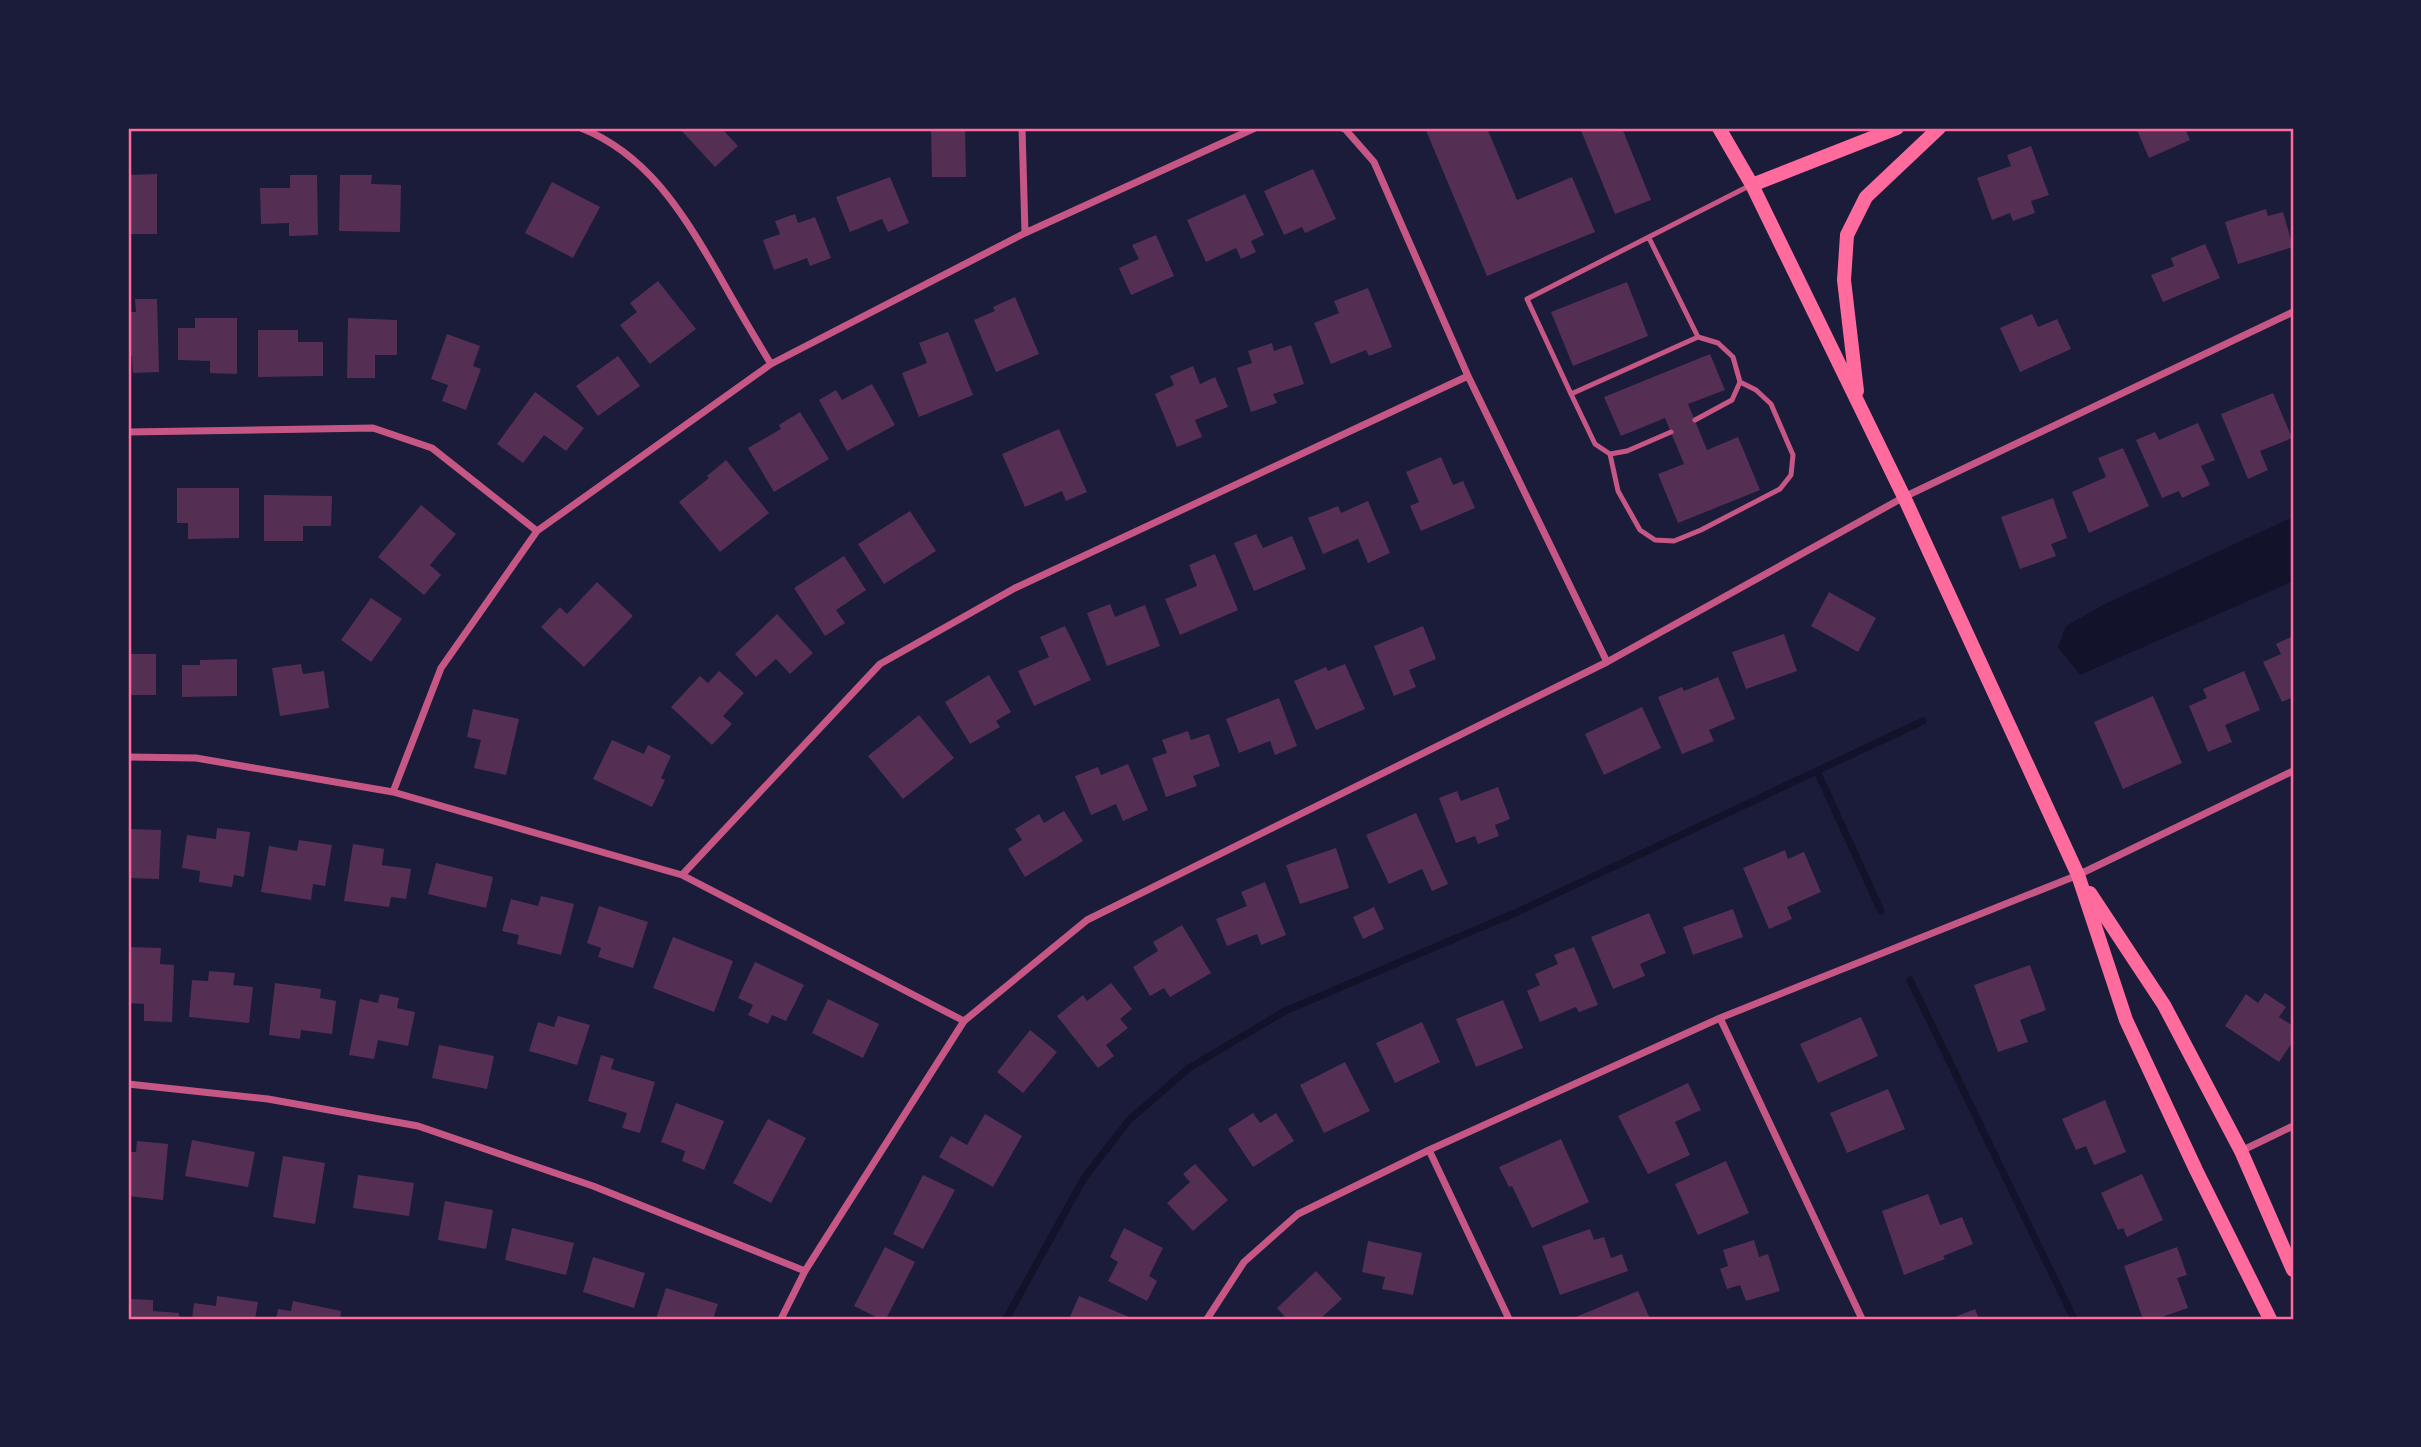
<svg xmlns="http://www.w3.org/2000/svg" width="2421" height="1447" viewBox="0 0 2421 1447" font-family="'Exo 2',sans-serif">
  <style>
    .water { fill: #12122b }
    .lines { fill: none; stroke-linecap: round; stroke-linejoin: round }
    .stream { stroke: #12122b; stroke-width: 7 }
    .building { fill: #542f53 }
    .service { stroke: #c65784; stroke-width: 5 }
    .minor { stroke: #c65784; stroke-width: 7 }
    .secondary { stroke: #ff6b9d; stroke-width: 14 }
    .neatline { fill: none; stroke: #ff6b9d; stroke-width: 2.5 }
  </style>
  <rect width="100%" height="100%" fill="#1b1b3a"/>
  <path class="water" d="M2293 517V581L2080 675 2058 647 2066 626 2105 604Z"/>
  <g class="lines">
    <path class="stream" d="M1817 771 1881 911
      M1910 980 2074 1319
      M1006 1319 1084 1178 1129 1120 1189 1068 1285 1011 1515 913 1923 721"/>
  </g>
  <path class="building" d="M679 128H727L724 131 738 146 715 167Z
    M931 128H965L966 177H932Z
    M1425 128H1487L1517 200 1572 177 1595 232 1487 276Z
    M1580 128H1622L1651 200 1615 214Z
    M2136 128H2185L2190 140 2149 158Z
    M2031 146 2049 195 2031 201 2035 213 2013 221 2010 213 1992 220 1977 178 2011 166 2007 155Z
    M1313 169 1336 219 1305 233 1302 227 1284 235 1264 191Z
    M157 174V234H128V175Z
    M290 175H317L318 235 289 236V223L261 224 260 188H290Z
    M340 175H372L371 184 401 185 400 232 339 231Z
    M890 177 909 223 888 232 882 219 850 232 836 197Z
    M552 182 600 207 573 258 525 233Z
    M1245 194 1264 235 1251 241 1256 252 1241 259 1236 248 1206 262 1187 220Z
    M2266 209 2268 216 2283 212 2293 247 2238 264 2225 222Z
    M795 214 798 223 815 217 831 258 810 266 807 258 774 270 763 240 780 234 775 221Z
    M1156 235 1174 276 1131 295 1119 268 1139 259 1132 245Z
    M2205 244 2220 278 2163 302 2151 275 2174 266 2171 258Z
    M658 281 696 329 650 364 620 325 637 312 630 303Z
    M1627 282 1648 336 1573 366 1551 312Z
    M1368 288 1392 347 1369 356 1366 350 1331 364 1314 323 1339 313 1334 301Z
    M1015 297 1039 354 996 372 974 320 995 311 993 307Z
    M135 299H157L159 372 133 373 132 356H128V312H136Z
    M2032 314 2038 327 2057 319 2071 349 2020 372 2000 328Z
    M195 318H237V374L210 373V361L178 360V328H195Z
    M348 318 397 320V355H375V378H347Z
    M258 330H298V342H323V376L258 377Z
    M948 332 973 395 919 417 902 373 927 363 919 343Z
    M447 334 480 346 473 366 481 369 466 410 442 401 448 385 431 379Z
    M1272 343 1274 351 1291 345 1304 384 1273 394 1277 403 1251 412 1237 368 1252 363 1248 351Z
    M1710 354 1725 390 1688 404 1707 450 1738 437 1760 490 1678 523 1658 474 1684 464 1665 418 1621 436 1604 397Z
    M618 356 640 386 598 416 576 386Z
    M1193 366 1200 384 1215 377 1228 407 1195 420 1202 437 1177 447 1155 394 1174 385 1170 376Z
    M872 384 895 425 847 451 819 400 836 390 842 400Z
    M535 392 584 428 566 451 544 435 523 463 497 444Z
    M2273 393 2292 438 2260 451 2268 470 2248 479 2221 414Z
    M800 412 829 459 774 492 748 448 781 429 779 425Z
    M2198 423 2215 460 2201 466 2210 485 2182 498 2179 491 2162 498 2136 440 2155 432 2159 440Z
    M1059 429 1087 492 1066 501 1062 491 1025 507 1002 454Z
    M2123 448 2149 506 2089 533 2072 492 2106 477 2098 458Z
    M1441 457 1453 485 1463 481 1475 508 1421 531 1410 506 1419 502 1406 472Z
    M726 460 769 513 720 552 679 502 709 478 707 476Z
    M177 488H239V538L188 539V523H177Z
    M264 495 332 496 331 526H303V541H264Z
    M2053 498 2067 538 2051 544 2056 556 2020 569 2001 517Z
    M1368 501 1390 553 1368 563 1358 539 1323 554 1308 518 1338 506 1341 513Z
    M421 505 456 534 430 565 441 575 424 595 378 557Z
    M910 511 936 551 884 584 858 544Z
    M1256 534 1263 548 1292 536 1306 569 1254 591 1234 543Z
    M1215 554 1238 610 1180 635 1165 599 1197 586 1189 565Z
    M844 556 866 590 836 610 845 623 825 636 794 588Z
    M597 582 633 616 584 667 541 627 560 607 567 614Z
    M1829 592 1876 618 1858 652 1811 626Z
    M371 598 402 619 371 662 341 640Z
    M1110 604 1115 617 1145 605 1160 646 1107 666 1087 613Z
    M777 614 813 653 790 674 776 659 756 677 735 654Z
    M1065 626 1091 680 1034 706 1018 671 1049 657 1040 637Z
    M1423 626 1436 659 1409 670 1416 687 1394 696 1374 646Z
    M1784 634 1797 671 1746 689 1732 652Z
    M2293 636V697L2282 702 2263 662 2281 654 2276 644Z
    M128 654H156V695H128Z
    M237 659V696L182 697V665H200V660Z
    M301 664 303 674 324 671 329 708 280 716 272 668Z
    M1345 664 1365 709 1316 730 1294 681 1326 667 1328 671Z
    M719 671 744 693 723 716 732 724 712 745 671 707 700 676 708 683Z
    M2244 671 2260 710 2225 725 2232 742 2208 752 2189 706 2207 698 2203 689Z
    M989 675 1011 712 996 721 1000 727 970 744 945 702Z
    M1718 677 1735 719 1709 730 1714 741 1682 754 1658 697 1682 687 1684 691Z
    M2153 696 2182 763 2123 789 2094 722Z
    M1279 698 1297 746 1275 755 1270 741 1239 753 1226 719Z
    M1642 707 1661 748 1604 775 1585 734Z
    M473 709 519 719 506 775 474 768 481 740 467 737Z
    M919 715 954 758 903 799 868 756Z
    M1188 731 1191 740 1209 734 1220 766 1193 776 1197 786 1166 797 1152 758 1167 753 1162 740Z
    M612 740 644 754 648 745 671 756 661 778 665 780 652 807 593 779Z
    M1128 764 1148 810 1123 821 1116 804 1091 815 1075 776 1098 767 1101 775Z
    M1498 787 1510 819 1495 825 1499 836 1478 844 1475 836 1456 843 1439 798 1457 791 1461 801Z
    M1064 811 1083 841 1025 877 1008 849 1022 840 1015 829 1039 814 1044 823Z
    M1416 813 1448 884 1432 891 1422 869 1389 884 1366 835Z
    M128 818H131L130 829 161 830 159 879 128 878Z
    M217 828 250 832 244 877 234 875 232 887 199 882 200 871 182 868 187 835 216 839Z
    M299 840 332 845 325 886 313 884 311 900 261 892 269 846 297 851Z
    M353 844 384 849 382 865 411 869 406 899 391 897 389 907 344 901Z
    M1336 848 1349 888 1300 904 1286 865Z
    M1785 850 1788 859 1804 852 1821 892 1787 907 1792 919 1769 929 1743 868Z
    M436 863 493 877 486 908 428 894Z
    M1265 882 1286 935 1261 945 1257 934 1227 946 1216 919 1247 906 1241 892Z
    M541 896 574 904 561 955 517 944 519 935 502 931 511 899 538 906Z
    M599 906 648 922 633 968 598 957 601 948 587 943Z
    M1374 907 1384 929 1363 939 1353 917Z
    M1733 909 1743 937 1693 955 1683 927Z
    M1649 913 1666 953 1640 964 1645 976 1613 989 1591 937Z
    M1182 925 1211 973 1170 997 1164 988 1150 996 1133 967 1158 951 1153 942Z
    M673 937 733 961 714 1012 653 988Z
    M129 947 161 948 160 964 174 965 172 1022 144 1021V1004L128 1003Z
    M1574 947 1598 1005 1579 1012 1576 1007 1540 1022 1527 991 1540 985 1535 974 1558 964 1554 955Z
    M755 962 804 985 786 1021 772 1015 768 1024 748 1015 753 1005 738 998Z
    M2030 965 2046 1010 2020 1020 2028 1042 1998 1052 1974 985Z
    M209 971 235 973 233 985 253 987 249 1023 189 1017 192 980 208 981Z
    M275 983 321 989 320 998 336 1001 332 1034 301 1030 300 1039 269 1035Z
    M1111 983 1132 1009 1120 1019 1128 1028 1106 1045 1114 1056 1098 1068 1057 1016 1083 995 1087 1001Z
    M2265 993 2286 1007 2279 1017 2293 1026V1041L2279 1062 2225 1026 2246 994 2258 1003Z
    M380 994 399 998 397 1008 415 1012 408 1046 378 1040 374 1059 349 1055 360 999 378 1003Z
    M828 999 879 1024 863 1058 812 1033Z
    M1503 1000 1523 1048 1476 1067 1456 1019Z
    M558 1016 590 1025 577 1065 529 1051 538 1022 554 1027Z
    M1861 1017 1878 1056 1818 1083 1800 1044Z
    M1422 1022 1440 1062 1395 1083 1376 1043Z
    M1030 1030 1057 1052 1023 1093 997 1072Z
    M439 1045 494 1056 487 1089 432 1078Z
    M601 1055 614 1059 611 1069 655 1082 640 1133 622 1128 627 1113 588 1101Z
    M1345 1062 1370 1111 1324 1133 1300 1085Z
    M1688 1083 1701 1110 1675 1122 1690 1155 1648 1174 1618 1116Z
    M1888 1089 1905 1129 1847 1153 1830 1113Z
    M2105 1100 2126 1152 2094 1165 2086 1146 2076 1150 2062 1119Z
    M676 1103 724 1121 704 1170 682 1161 685 1151 661 1142Z
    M1253 1113 1260 1123 1276 1113 1294 1141 1253 1167 1228 1129Z
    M985 1114 1022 1136 993 1187 939 1157 951 1136 967 1145Z
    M768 1119 806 1138 771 1203 733 1183Z
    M1561 1139 1589 1202 1532 1228 1512 1186 1509 1187 1499 1167Z
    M192 1140 255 1152 248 1187 185 1176Z
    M137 1141 168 1144 163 1200 128 1196V1152H136Z
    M283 1156 325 1163 315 1224 273 1217Z
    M1726 1161 1749 1213 1698 1235 1675 1184Z
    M1195 1164 1228 1200 1193 1231 1167 1203 1190 1182 1183 1174Z
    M2142 1174 2163 1220 2127 1237 2123 1228 2118 1230 2101 1193Z
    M358 1175 414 1183 409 1216 353 1208Z
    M923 1175 955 1190 923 1249 893 1234Z
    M1928 1194 1940 1225 1962 1217 1973 1244 1943 1256 1945 1259 1904 1275 1882 1211Z
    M445 1201 493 1210 486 1249 438 1240Z
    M512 1228 574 1243 566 1275 505 1260Z
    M1124 1228 1163 1248 1149 1276 1157 1281 1147 1301 1108 1281 1118 1262 1110 1257Z
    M1590 1229 1594 1240 1604 1237 1611 1258 1622 1254 1628 1271 1560 1295 1542 1246Z
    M1754 1240 1759 1257 1768 1254 1780 1291 1746 1301 1740 1285 1727 1289 1720 1269 1728 1266 1723 1250Z
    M1368 1241 1422 1253 1413 1295 1382 1289 1385 1277 1362 1272Z
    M885 1247 915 1262 886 1319H880L854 1306Z
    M2177 1247 2187 1275 2177 1278 2188 1308 2156 1319H2143L2124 1266Z
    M593 1257 645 1273 634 1308 583 1292Z
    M1316 1271 1342 1299 1320 1319H1287L1277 1308Z
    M666 1288 718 1304 713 1319H656Z
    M1638 1291 1650 1319H1571Z
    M217 1296 258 1302 255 1319H192L194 1303 216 1306Z
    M1079 1296 1134 1319H1069Z
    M130 1299 153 1300V1311L179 1313V1319H129Z
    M293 1301 341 1311 340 1319H276L278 1309 291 1311Z
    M1975 1309 1979 1319H1950Z"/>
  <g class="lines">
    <path class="service" d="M1649 238 1698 337 1571 394 1527 299 1749 186
      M1571 394 1595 444 1610 454 1627 451 1671 432
      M1695 420 1732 400 1740 382 1733 357 1718 343 1698 337
      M1610 454 1618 491 1640 530 1655 540 1674 541 1701 530 1780 489 1791 475 1793 455 1771 404 1756 390 1740 382"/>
    <path class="minor" d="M581 128C647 154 682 212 716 270 734 302 752 333 771 364
      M1022 128 1025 233
      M1342 128 1345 129 1374 162 1468 376 1607 662
      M128 432 373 428 432 448 537 531
      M128 757 196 758 393 792 682 875 964 1021
      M393 792 441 668 537 531 771 364 1025 233 1255 128
      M682 875 880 664 1015 588 1468 376
      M1720 1018 1862 1319
      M128 1084 268 1099 418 1126 593 1186 805 1271
      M1429 1150 1509 1319
      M2241 1151 2293 1126
      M781 1319 805 1271 964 1021 1087 920 1607 662 1904 497 2293 312
      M1207 1319 1244 1262 1298 1214 1429 1150 1720 1018 2078 875 2293 771"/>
    <path class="secondary" d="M1719 128 1752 185 1904 497 2078 875 2126 1020 2196 1170 2270 1319
      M1752 185 1897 128
      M1857 391 1844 280 1847 235 1866 197 1939 128
      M2090 893 2164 1005 2241 1151 2293 1270"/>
  </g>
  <rect width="2421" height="1447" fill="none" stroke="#1b1b3a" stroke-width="259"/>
  <rect x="130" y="130" width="2162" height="1188" class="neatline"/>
</svg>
